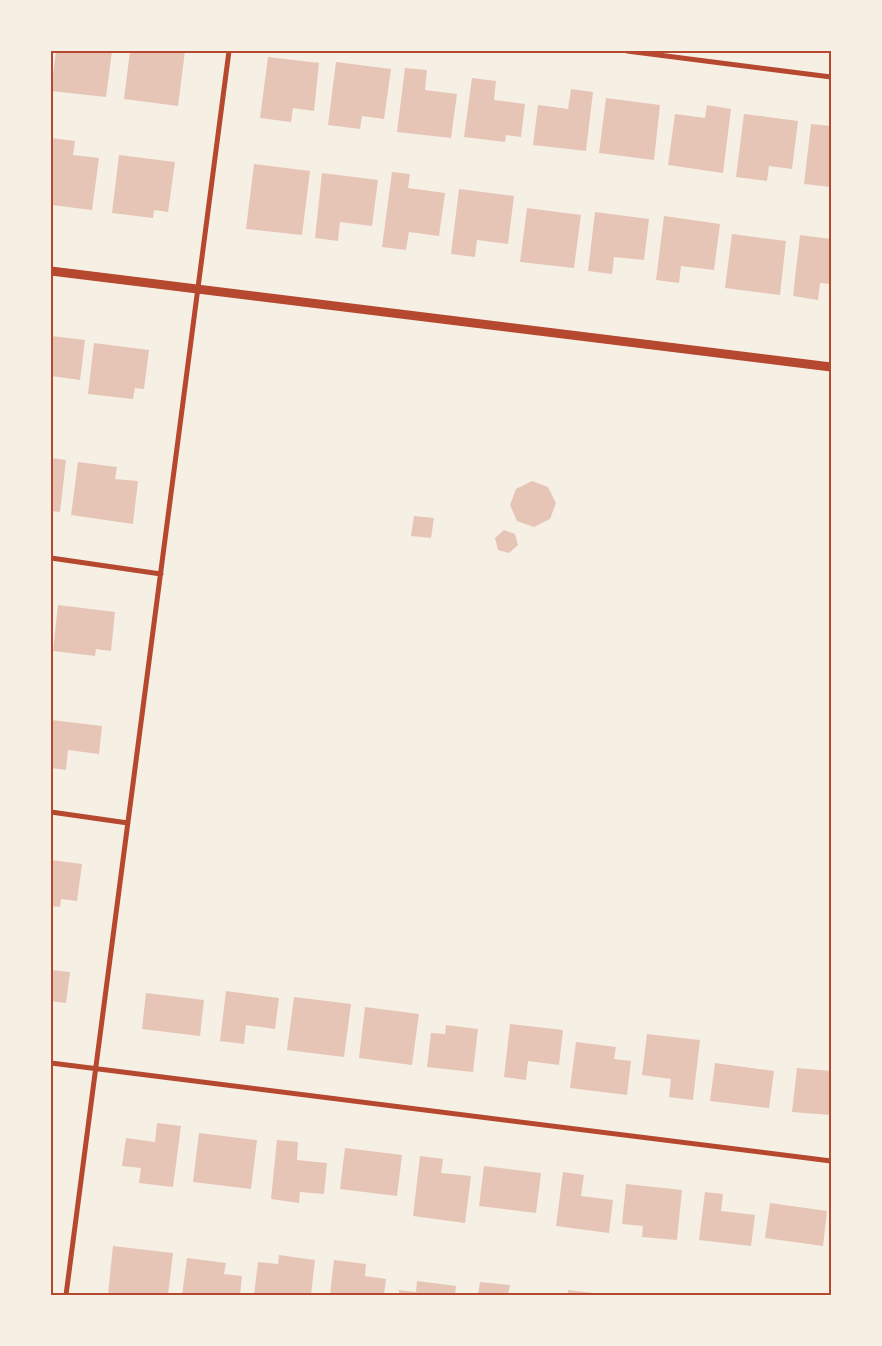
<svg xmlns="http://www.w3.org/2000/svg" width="882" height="1346" viewBox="0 0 882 1346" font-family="'Exo 2',sans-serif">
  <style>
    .building { fill: #e6c5b7 }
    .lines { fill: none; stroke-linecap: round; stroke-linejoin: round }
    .minor { stroke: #b5482f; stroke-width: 5 }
    .tertiary { stroke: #b5482f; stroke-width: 9 }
    .neatline { fill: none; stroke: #b5482f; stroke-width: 2 }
  </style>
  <rect width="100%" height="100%" fill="#f6efe4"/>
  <path class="building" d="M56 51H112L106 97 51 91Z
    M130 51H185L178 106 124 99Z
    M268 57 319 63 314 111 293 108 291 122 260 118Z
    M336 62 391 69 384 119 362 116 360 129 328 125Z
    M405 68 427 70 425 90 457 94 451 138 397 132Z
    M472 78 496 81 494 100 525 104 521 137 506 135 505 142 464 137Z
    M571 89 593 92 586 151 533 145 538 105 568 109Z
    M606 98 660 105 654 160 599 153Z
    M707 105 731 109 723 173 668 165 675 114 705 118Z
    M744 114 798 121 792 169 769 166 767 181 736 177Z
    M811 124 831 126V187L804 184Z
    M51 138 75 141 73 155 99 158 92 210 51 205Z
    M119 155 175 162 168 212 154 210 153 218 112 213Z
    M254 164 310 171 302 235 246 229Z
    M392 172 410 174 408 188 445 193 439 236 409 232 406 250 382 247Z
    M322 173 378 180 372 226 340 222 338 241 315 238Z
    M459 189 514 196 508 244 477 240 475 257 451 254Z
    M527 208 581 215 574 268 520 262Z
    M595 212 649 219 644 260 614 257 612 274 588 271Z
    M664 216 720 224 714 270 681 266 679 283 656 280Z
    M732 234 786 241 780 295 725 288Z
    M800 235 831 239V284L820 283 818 300 793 296Z
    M51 336 85 340 80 380 51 376Z
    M94 343 149 350 144 389 135 388 133 399 88 394Z
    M51 458 66 460 60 512 51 511Z
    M78 462 117 467 115 479 138 481 133 524 71 515Z
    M532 481 548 487 556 503 550 519 534 527 517 521 510 505 516 489Z
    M414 516 434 518 431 538 411 536Z
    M504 530 515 534 518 545 509 553 498 550 495 538Z
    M58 605 115 612 111 651 96 649 95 656 53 651Z
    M51 720 102 726 99 754 68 750 66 770 51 768Z
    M51 860 82 864 77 901 61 899 60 907 51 906Z
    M51 970 70 972 66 1003 51 1001Z
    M226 991 279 998 275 1029 246 1025 244 1044 220 1041Z
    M146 993 204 1000 200 1036 142 1029Z
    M294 997 351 1004 344 1057 287 1050Z
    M365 1007 419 1014 412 1065 359 1058Z
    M510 1024 563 1030 559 1065 528 1061 526 1080 504 1077Z
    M446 1025 478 1029 473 1072 427 1067 431 1033 445 1034Z
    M647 1034 700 1040 693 1100 669 1097 671 1079 642 1075Z
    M576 1042 616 1047 614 1059 631 1061 627 1095 570 1088Z
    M715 1063 774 1071 769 1108 710 1101Z
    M797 1068 831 1071V1115L792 1112Z
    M157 1123 181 1126 173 1187 139 1183 141 1168 122 1166 126 1138 155 1142Z
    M199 1133 257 1140 251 1189 193 1182Z
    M277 1140 298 1142 297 1160 327 1163 324 1194 300 1192 299 1203 271 1199Z
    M345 1148 402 1155 397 1196 340 1189Z
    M420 1156 443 1159 441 1173 471 1176 465 1223 413 1216Z
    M484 1166 541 1173 536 1213 479 1206Z
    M563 1172 584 1175 581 1196 613 1200 609 1233 556 1226Z
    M626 1184 682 1190 677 1240 642 1237 643 1226 622 1224Z
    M705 1192 723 1194 721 1211 755 1215 751 1246 699 1240Z
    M770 1203 827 1211 823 1246 765 1238Z
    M113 1246 173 1253 168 1295 108 1294Z
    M279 1255 315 1260 311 1295H254L258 1262 278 1264Z
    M187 1258 226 1263 224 1274 242 1276 240 1295H182Z
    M334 1260 366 1264 365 1276 386 1279 384 1295H330Z
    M417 1281 456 1286 455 1295H399V1290L416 1292Z
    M480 1282 510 1285 508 1295H478Z
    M568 1290 593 1293V1295H568Z"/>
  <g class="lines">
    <path class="minor" d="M627 51 831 77
      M51 558 161 574
      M51 812 128 823
      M51 1063 831 1161
      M66 1295 229 51"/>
    <path class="tertiary" d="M51 271 831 367"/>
  </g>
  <rect width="882" height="1346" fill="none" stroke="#f6efe4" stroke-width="105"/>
  <rect x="52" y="52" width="778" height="1242" class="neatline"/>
</svg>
